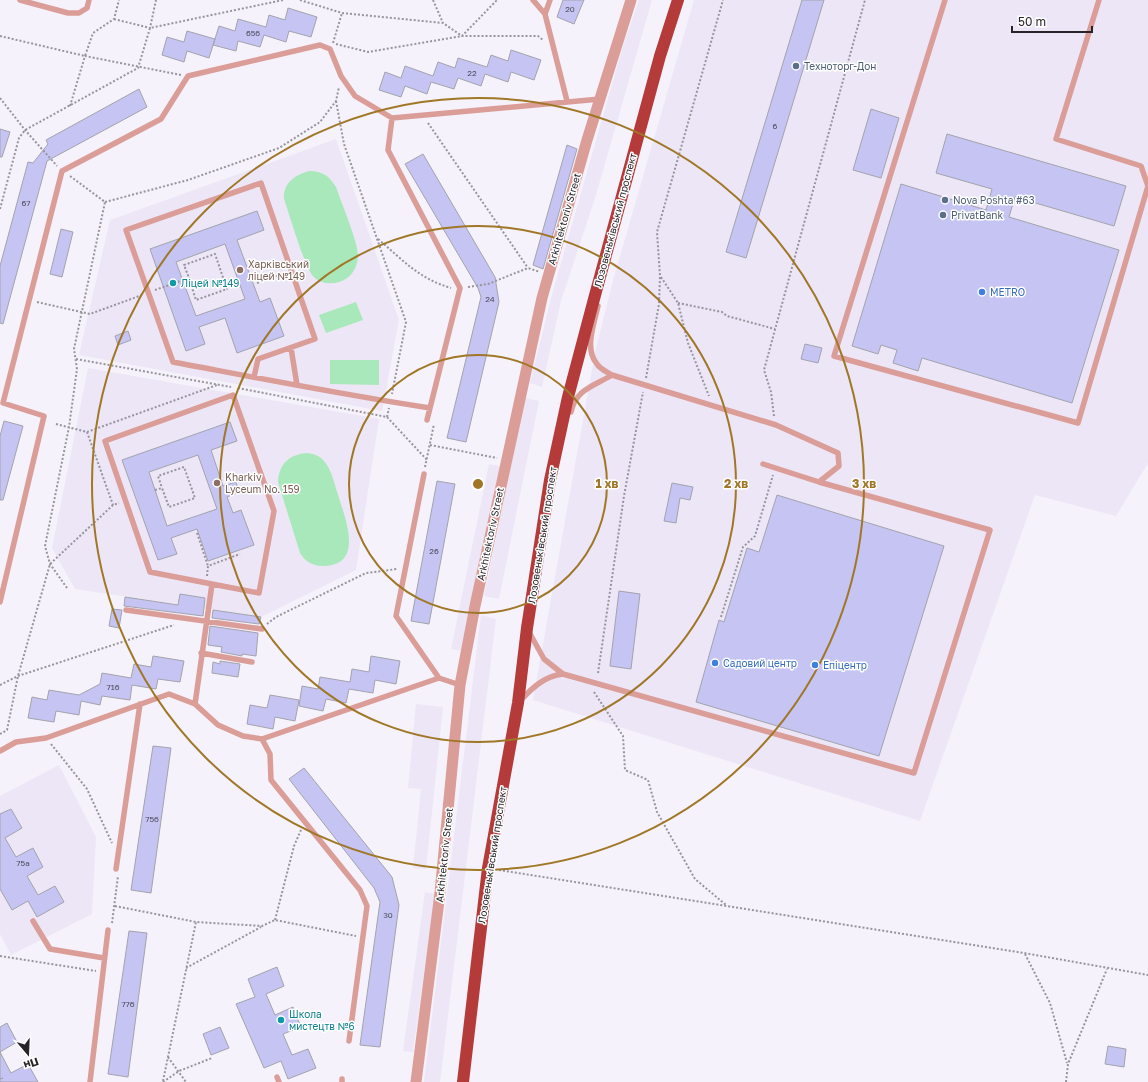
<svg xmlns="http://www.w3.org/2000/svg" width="1148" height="1082" viewBox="0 0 1148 1082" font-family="'Golos Text',sans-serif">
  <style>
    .built { fill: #ece6f6 }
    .park { fill: #a9e8bb }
    .building { fill: #c5c4f3; stroke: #a3a3ac; fill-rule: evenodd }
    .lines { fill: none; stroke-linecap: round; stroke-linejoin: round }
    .path { stroke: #97949b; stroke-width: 2; stroke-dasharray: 2 2; stroke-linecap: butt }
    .service { stroke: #db9d97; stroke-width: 5.5 }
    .minor { stroke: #db9d97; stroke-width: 11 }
    .trunk { stroke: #b43b3a; stroke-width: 12 }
    .ring { fill: none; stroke: #a07726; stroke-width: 2 }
    .service-dot { fill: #5c6f8a; stroke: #fff; stroke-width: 1.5 }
    .education-dot { fill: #8d6e63; stroke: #fff; stroke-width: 1.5 }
    .culture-dot { fill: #0f9aa8; stroke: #fff; stroke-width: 1.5 }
    .shop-dot { fill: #3f7fe0; stroke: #fff; stroke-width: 1.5 }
    .labels { text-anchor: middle; stroke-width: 3; stroke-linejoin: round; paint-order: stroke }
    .number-label { font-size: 8px; fill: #4e4c5b }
    .service-label { font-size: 10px; fill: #4e5e75; stroke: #fff; text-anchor: start }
    .street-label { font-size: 10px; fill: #262428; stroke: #fff }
    .education-label { font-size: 10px; fill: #785e54; stroke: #fff; text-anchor: start }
    .culture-label { font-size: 10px; fill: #0d838f; stroke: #fff; text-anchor: start }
    .shop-label { font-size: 10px; fill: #366cbe; stroke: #fff; text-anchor: start }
    .centre { fill: #a07726; stroke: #fff; stroke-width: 2 }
    .ring-label { font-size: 12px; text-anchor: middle; font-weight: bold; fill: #a07726; stroke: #fff; stroke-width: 3; stroke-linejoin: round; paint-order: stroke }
  </style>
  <rect width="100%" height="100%" fill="#f5f2fb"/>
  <path class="built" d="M639 0H652L596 195 561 301 542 387 530 383 551 298 623 46Z
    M694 0H1148V463L1116 516 1035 495 920 821 533 700 595 353 612 284Z
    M336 139 399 320 382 411 79 355 110 220Z
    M88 368 379 419 356 570 261 617 75 589 52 548Z
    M525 398 539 401 499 599 484 596Z
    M489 464 500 466 462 651 451 649Z
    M481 615 496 619 440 1082H424Z
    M416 704 443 707 426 869 413 868 421 789 408 788Z
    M59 765 96 837 92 914 11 955 0 934V796Z
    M425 892 435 894 413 1052 403 1051Z"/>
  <path class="park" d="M309 171C323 171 329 176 336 187 341 202 359 244 358 257 357 269 350 279 339 282 330 285 319 283 313 276 305 268 289 213 284 199 283 183 295 175 309 171Z
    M356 302 363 320 326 333 319 315Z
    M330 360H379V385L330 384Z
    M308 453C314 454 320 456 324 461 332 470 335 486 339 498 346 520 364 566 323 566 312 566 305 561 300 553L278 482C279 464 289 454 308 453Z"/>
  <path class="building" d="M563 0H584L574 24 557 17Z
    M802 0H824L746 258 726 252Z
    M288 8 317 17 311 37 289 31 286 42 264 35 260 47 238 41 236 51 213 45 219 26 235 31 238 19 266 27 269 15 285 20Z
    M187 31 215 39 209 58 187 51 184 62 162 55 167 37 184 42Z
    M511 50 541 60 534 80 511 72 508 82 485 74 481 86 458 78 454 89 431 82 427 94 405 86 401 97 379 90 385 72 401 78 405 66 433 76 438 62 455 68 458 58 487 67 491 55 508 61Z
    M139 89 147 107 47 161 3 324 0 323V266L28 162 33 163 48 144 46 140Z
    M871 109 899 118 881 178 853 170Z
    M0 129 10 132 2 157H0Z
    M947 134 1126 186 1114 226 1015 197 1009 217 1119 250 1072 403 922 358 918 371 893 363 897 350 881 345 878 354 852 346 901 184 986 210 992 189 936 173Z
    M567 145 577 149 543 269 533 265Z
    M423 154 495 277 499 302 466 442 447 438 481 297 478 288 405 164Z
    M257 211 264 230 237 240 260 302 270 298 284 336 237 353 225 318 199 327 205 344 186 351 150 249ZM225 244 245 299 196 316 176 262Z
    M61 229 73 232 62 277 50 274Z
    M128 331 131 340 118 345 115 336Z
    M805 344 822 348 818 363 801 359Z
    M4 421 23 426 3 500H0V436Z
    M230 422 237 441 211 450 223 486 236 482 239 492 227 497 233 513 241 510 254 545 208 561 197 529 171 538 177 554 158 560 122 460ZM198 455 217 509 167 526 149 472Z
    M437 481 455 484 429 624 411 621Z
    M672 483 693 487 690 500 680 498 676 523 664 521Z
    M777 495 944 546 879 756 696 702 719 620 724 622 747 548 759 552Z
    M619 591 640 594 631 669 610 666Z
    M180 594 205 598 203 616 124 606 125 597 178 605Z
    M112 609 122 610 119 628 109 626Z
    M213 610 261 617 259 624 212 618Z
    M210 626 258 633 256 656 242 654V656L221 652 222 647 208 645Z
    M153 656 184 661 180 682 158 679 156 689 132 685 130 700 102 696 100 705 81 701 79 715 56 711 54 722 28 718 32 697 47 700 49 690 79 695 100 684 102 673 131 678 134 664 151 667Z
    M371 656 400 661 396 684 375 680 373 693 349 689 346 703 326 699 323 711 299 706 302 686 318 689 320 677 350 682 352 669 369 672Z
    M220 661 240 664 238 677 212 673 213 662 220 664Z
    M270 695 299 700 295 721 275 717 273 729 247 724 250 705 267 708Z
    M153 746 171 748 151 893 131 890Z
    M304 768 392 877 399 905 380 1047 360 1045 380 902 374 888 289 779Z
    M11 809 22 828 5 838 16 857 33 848 43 867 27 876 38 895 55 886 64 902 37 917 28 901 12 910 0 889V814Z
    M129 931 147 933 128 1077 108 1074Z
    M277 967 284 986 266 994 275 1015 293 1007 301 1027 283 1034 292 1055 308 1049 316 1068 288 1079 281 1061 264 1068 236 1004 255 997 248 979Z
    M7 1023 17 1042 0 1052V1027Z
    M220 1027 229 1048 211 1055 203 1034Z
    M1108 1046 1126 1049 1124 1067 1105 1064Z
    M0 1052 11 1073 28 1064 38 1082H0V1079L3 1078 0 1079Z"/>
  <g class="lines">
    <path class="path" d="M300 0 342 13 443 23 462 36H538L543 40
      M433 0 443 23
      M114 19 150 28 156 0
      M0 36 85 56 93 33 114 19 119 0
      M333 43 342 13
      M336 44 368 52 462 36 497 0
      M0 98 25 130 57 166
      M336 101 344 144 406 322 392 394
      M70 106 85 56 181 75
      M428 123 528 268
      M105 202 188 180 279 148 320 122 336 101 339 87
      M0 209 19 138 25 130 138 68 150 28 283 0
      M378 239C404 261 418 278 451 288
      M661 277 678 303 688 343 709 396
      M257 283 285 273
      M468 287 488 284 528 268 540 272
      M155 290 189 278 196 300 227 289 215 254 184 265 189 278
      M37 302 90 314 142 295
      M678 303 722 312 727 316 775 329
      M76 359 231 387
      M646 378 659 304 660 276 657 232 723 0
      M238 388 387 417 427 460
      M774 416 771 392 764 370 865 0
      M387 417 389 408
      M56 424 87 432 217 385
      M87 432 113 505
      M430 445 497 458
      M425 467 434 424
      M155 490 162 488 169 507 195 498 184 467 158 476 162 488
      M197 533 208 566
      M207 576 208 566 240 554
      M67 588 50 564 45 546 69 427 77 369 74 349 105 202 70 176
      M721 617 743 547 755 536 773 475
      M267 624 276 617 366 573 397 569
      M598 673 624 496 643 392
      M0 685 18 676 174 625
      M594 692 623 736 625 770 648 780 657 812 695 879 726 905
      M0 734 7 730 18 676 50 564 113 505 119 503
      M51 744 87 789 112 843
      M499 870 1024 953 1148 975
      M115 906 196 922 262 926 275 920 356 936
      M275 920 294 846 301 830
      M112 923 118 876
      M1025 954 1050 1003 1067 1063
      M0 956 96 971
      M186 968 261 927
      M168 1057 186 1082
      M163 1081 196 922
      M163 1082 179 1071 212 1058
      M1066 1082 1068 1064 1107 969"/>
    <path class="service" d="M20 0 68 13H79L87 8 89 0
      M533 0 545 14
      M550 0 545 14 567 101
      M945 0 834 356 1078 423 1148 186 1141 166 1056 139 1099 0
      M392 118 388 150 460 288 427 420
      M291 348 297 385
      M612 375 776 425 838 453 839 466 819 482 763 464
      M254 377 258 359 315 339 261 183 126 230 173 362C258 378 344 395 430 408
      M571 412C576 389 594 386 612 375 607 372 600 369 597 364 584 349 594 324 598 306
      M424 474 396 616 439 678 460 685
      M0 602 44 416 3 403 62 171 161 119 188 76 320 45 330 49 341 76 355 96 392 118 600 99
      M126 610 262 629
      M529 632 544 659 563 674 914 773 990 530 819 482
      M201 653 252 662
      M521 700C533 687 545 676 563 674
      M195 704 212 584 259 593 274 511 233 395 105 441 150 572 212 584
      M262 739 270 754 271 780 360 890 367 906 349 1041
      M0 751 16 742 46 738 169 694 195 704 218 725 243 736 262 739 439 678
      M116 869 140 704
      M33 921 50 949 104 958
      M277 1077 279 1082
      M90 1082 108 930
      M342 1082V1079"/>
    <path class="minor" d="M416 1082 440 893 460 685 475 606 542 298 587 140 631 0"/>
    <path class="trunk" d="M463 1082 488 868 518 703 527 628 550 480 568 397 594 299 660 56 678 0"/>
  </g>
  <g class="ring">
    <circle cx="478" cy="484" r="129"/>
    <circle cx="478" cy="484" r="258"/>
    <circle cx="478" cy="484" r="386"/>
  </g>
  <g class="service-dot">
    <circle cx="796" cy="66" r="4"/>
    <circle cx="945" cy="200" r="4"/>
    <circle cx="943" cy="215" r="4"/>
  </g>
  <g class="education-dot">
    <circle cx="240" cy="270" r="4"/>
    <circle cx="217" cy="483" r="4"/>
  </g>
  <g class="culture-dot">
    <circle cx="173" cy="283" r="4"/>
    <circle cx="281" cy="1020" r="4"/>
  </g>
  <g class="shop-dot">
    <circle cx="982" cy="292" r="4"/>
    <circle cx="715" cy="663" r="4"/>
    <circle cx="815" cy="665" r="4"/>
  </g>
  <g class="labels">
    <g class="number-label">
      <text x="570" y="12">20</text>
      <text x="253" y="36">65б</text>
      <text x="472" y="76">22</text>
      <text x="775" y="129">6</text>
      <text x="26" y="206">67</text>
      <text x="490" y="302">24</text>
      <text x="434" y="554">26</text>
      <text x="113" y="690">71б</text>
      <text x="152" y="822">75б</text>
      <text x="23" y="866">75а</text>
      <text x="388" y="918">30</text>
      <text x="128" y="1007">77б</text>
    </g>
    <g class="service-label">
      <text x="804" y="70">Техноторг-Дон</text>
      <text x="953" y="204">Nova Poshta #63</text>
      <text x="951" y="219">PrivatBank</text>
    </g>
    <g class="street-label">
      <text transform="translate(564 219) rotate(-74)" y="4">Arkhitektoriv Street</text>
      <text transform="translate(615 220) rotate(-75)" y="4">Лозовеньківський проспект</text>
      <text transform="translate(490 534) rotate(-78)" y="4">Arkhitektoriv Street</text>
      <text transform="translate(542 535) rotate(-81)" y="4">Лозовеньківський проспект</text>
      <text transform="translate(444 855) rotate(-84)" y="4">Arkhitektoriv Street</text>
      <text transform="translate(492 855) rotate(-81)" y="4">Лозовеньківський проспект</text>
    </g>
    <g class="education-label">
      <text x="248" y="268">Харківський<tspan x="248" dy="12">ліцей №149</tspan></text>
      <text x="225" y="481">Kharkiv<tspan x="225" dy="12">Lyceum No. 159</tspan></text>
    </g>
    <g class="culture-label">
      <text x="181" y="287">Ліцей №149</text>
      <text x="289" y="1018">Школа<tspan x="289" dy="12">мистецтв №6</tspan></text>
    </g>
    <g class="shop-label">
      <text x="990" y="296">METRO</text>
      <text x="723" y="667">Садовий центр</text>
      <text x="823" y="669">Епіцентр</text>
    </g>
  </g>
  <circle cx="478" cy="484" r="6" class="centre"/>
  <g class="ring-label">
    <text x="607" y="488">1 хв</text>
    <text x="736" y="488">2 хв</text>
    <text x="864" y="488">3 хв</text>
  </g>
  <g transform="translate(28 1054) rotate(161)" stroke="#ffffff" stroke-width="3" paint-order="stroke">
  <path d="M0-3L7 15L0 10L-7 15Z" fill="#262428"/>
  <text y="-6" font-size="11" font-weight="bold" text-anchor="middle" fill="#262428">Пн</text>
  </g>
  <path d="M1012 26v6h80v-6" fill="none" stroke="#262428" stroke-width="2"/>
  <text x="1018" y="26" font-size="12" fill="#262428" stroke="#ffffff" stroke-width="3" paint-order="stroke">50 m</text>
</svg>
